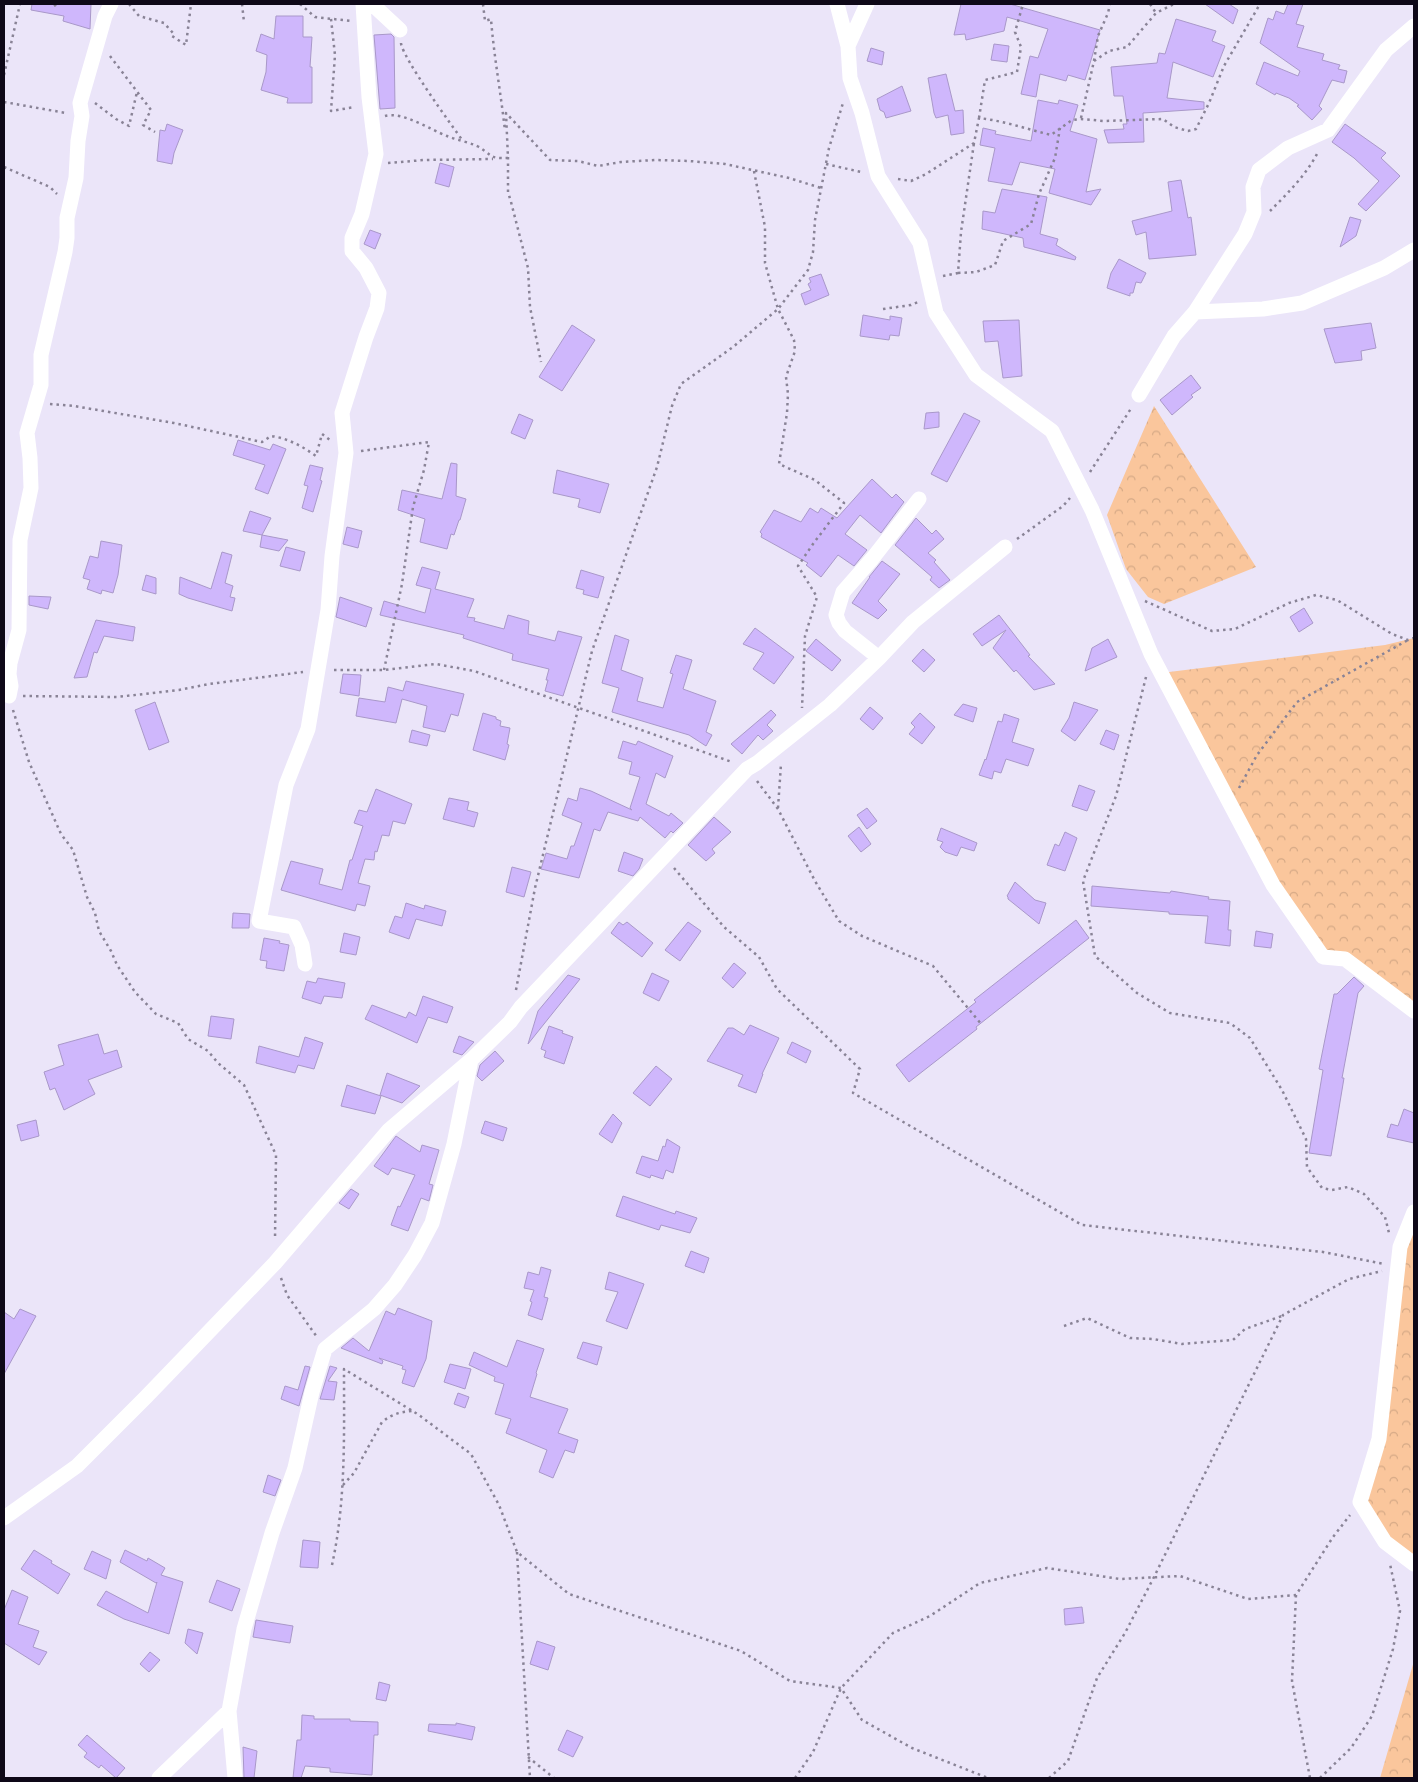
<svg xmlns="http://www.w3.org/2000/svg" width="1418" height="1782" viewBox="0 0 1418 1782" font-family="'Source Sans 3',sans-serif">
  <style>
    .forest { fill: url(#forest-crowns) }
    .building { fill: #cfb7fc; stroke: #a998c9 }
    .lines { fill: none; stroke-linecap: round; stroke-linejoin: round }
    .path { stroke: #898396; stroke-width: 2.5; stroke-dasharray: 2.5 4; stroke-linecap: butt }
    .minor { stroke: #fff; stroke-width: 15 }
  </style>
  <defs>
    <pattern id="forest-crowns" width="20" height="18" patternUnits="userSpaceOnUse" patternTransform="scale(1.25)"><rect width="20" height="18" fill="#fac69c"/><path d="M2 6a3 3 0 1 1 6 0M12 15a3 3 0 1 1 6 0" fill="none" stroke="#d5a986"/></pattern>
  </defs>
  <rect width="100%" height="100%" fill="#ebe5f9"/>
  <path class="forest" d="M1154 406 1256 567 1164 604 1148 597 1126 569 1107 515Z
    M1414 638V1011L1346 960 1323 957 1273 885 1161 673 1385 645Z
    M1414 1217V1557L1385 1542 1360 1502 1379 1439 1400 1247Z
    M1414 1661V1778H1380Z"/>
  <path class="building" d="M32 4H91L90 29 63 21 64 16 31 10Z
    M961 4H1010L1100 30 1085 80 1068 75 1066 81 1040 74 1036 97 1021 94 1030 56 1038 58 1048 29 1007 17 1004 31 966 40 965 34 954 35Z
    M1205 4H1229L1238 10 1233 24Z
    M1288 4H1303L1296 24 1304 26 1297 47 1324 54 1322 60 1340 65 1338 69 1347 71 1344 83 1332 80 1319 106 1322 109 1312 120 1297 106 1299 105 1289 98 1276 93 1275 95 1256 84 1264 62 1298 76 1300 71 1260 43 1268 18 1273 20 1276 11 1284 14Z
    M276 16H303V37H312L310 67H312V103H287L288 98 261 90 266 72 267 55 256 51 261 34 274 39Z
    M1176 19 1216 31 1212 41 1225 46 1213 77 1173 62 1167 98 1204 102V109L1143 113 1144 142 1108 143 1104 130 1124 129 1123 124H1127L1123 96H1114L1111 67 1157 63 1159 53 1165 54Z
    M391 34 394 37 395 108 380 109 374 35Z
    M994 44 1009 46 1007 62 991 60Z
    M871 48 884 52 882 65 867 61Z
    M946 74 955 111 963 110 964 133 951 135 948 115 936 118 934 113 928 78Z
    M902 86 911 111 886 118 884 112 880 110 877 99Z
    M1038 100 1058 104 1059 100 1078 105 1070 131 1097 139 1086 192 1101 189 1091 205 1049 193 1055 169 1020 162 1012 185 988 181 995 148 980 145 983 128 996 131 995 134 1031 141Z
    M167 124 183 130 174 153 172 164 157 161 160 130 165 131Z
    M1345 124 1386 153 1381 158 1400 176 1366 211 1358 204 1379 181 1354 158 1332 142Z
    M440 163 454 167 449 187 435 183Z
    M1181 180 1188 218 1191 217 1196 255 1149 259 1146 232 1136 235 1132 221 1172 211 1168 182Z
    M1002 189 1047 197 1040 234 1058 239 1056 245 1076 257 1075 260 1024 247 1023 238 982 229 983 211 995 213Z
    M1350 217 1361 220 1356 236 1340 247Z
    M370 230 381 234 375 249 364 244Z
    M1119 259 1146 273 1141 283 1136 282 1133 293H1130V296L1107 288 1111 273Z
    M821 274 829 295 805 305 801 294 811 290 808 284 811 282 809 278Z
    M863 315 890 320V316L902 318 899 336 890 335 889 340 860 336Z
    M1019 320 1022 376 1003 378 998 341 985 342 983 321Z
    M1371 323 1376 348 1361 351 1362 360 1335 363 1324 329Z
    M572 325 595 340 562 391 539 377Z
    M1191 375 1201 388 1191 395 1193 397 1172 415 1160 400Z
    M939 412V427L924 429 926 413Z
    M964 413 980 421 947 482 931 474Z
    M519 414 533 420 525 439 511 433Z
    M238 440 270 450 273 444 286 449 268 494 255 489 265 465 233 455Z
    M451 463 457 464 456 496 466 499 460 520H459L454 535 451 534 447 549 420 542 425 519 398 510 402 490 442 499Z
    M310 465 323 468 320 480 322 481 313 512 302 508 308 486 304 485Z
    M557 470 609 484 600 513 578 507 580 499 553 493Z
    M872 479 892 498 896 494 904 502 881 533 860 515 845 534 867 550 854 566 838 555 821 577 806 565 808 563 761 537 762 534 760 532 774 510 801 522 810 508 818 513 821 508 837 518Z
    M250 511 271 518 262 535 243 531Z
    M916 518 932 534 936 530 944 539 928 553 936 560 934 562 950 580 939 588 930 580 932 577 895 545Z
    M347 527 362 531 358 548 343 544Z
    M262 535 288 540 279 551 260 547Z
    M101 541 122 545 118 575 113 593 102 590 101 594 87 589 90 580 83 578 90 556 98 558Z
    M286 547 305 552 300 571 280 566Z
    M222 552 232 555 225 583 233 586 230 597 235 598 232 611 188 598 179 594 180 577 211 589Z
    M882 561 900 574 878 601 887 610 878 619 852 603 870 577H869Z
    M422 567 440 572 435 589 474 599 467 617 475 618 474 621 504 629 508 615 529 621 528 634 555 641 558 631 582 637 563 696 545 691 548 680H546L549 669 512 660 513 654 463 638 464 635 380 615 384 601 425 613 431 589 416 585Z
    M581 570 604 577 598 598 583 594 584 590 576 588Z
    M146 575 156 578V594L142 590Z
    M29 596 51 597 48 609 29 605Z
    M340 597 372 608 366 627 336 617Z
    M1304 608 1313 623 1299 632 1290 617Z
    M999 615 1030 655 1028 656 1055 684 1034 690 1016 670 1014 672 993 648 1006 630 982 646 973 634Z
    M96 620 135 627 133 641 104 636 97 653 94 652 87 677 74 678Z
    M755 628 794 657 774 684 753 669 764 653 743 644Z
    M615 635 629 640 621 670 643 678 637 701 663 708 673 674 670 673 676 655 692 660 683 689 716 701 706 732 712 735 706 746 689 735 612 712 619 688 602 683Z
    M816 639 841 660 832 671 806 651Z
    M1108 639 1117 657 1085 671 1092 648Z
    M923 649 935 660 924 672 912 661Z
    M343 674 361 675 359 696 340 693Z
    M406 681 464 694 458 716 451 714 445 732 423 727 427 706 402 699 396 723 356 716 359 698 385 702 388 687 403 691Z
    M155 702 169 742 149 750 135 710Z
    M1074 702 1098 710 1075 741 1061 731 1069 718Z
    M963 704 977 708 973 722 954 715Z
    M870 707 883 718 873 730 860 719Z
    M771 710 776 715 767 725 773 731 763 740 758 735 742 754 731 744Z
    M483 713 496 717V719L501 721 500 726 510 728 507 744 509 745 505 760 473 750Z
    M920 713 935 727 922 744 909 734 915 727 911 723Z
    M1004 714 1019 719 1012 742 1034 749 1028 766 1006 759 1001 773 994 771 992 779 979 775 985 759 986 760 998 721 1002 722Z
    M412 730 430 735 427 746 409 742Z
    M1106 730 1119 735 1114 750 1100 744Z
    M623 741 636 745 638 741 673 756 665 778 656 773 646 804 669 816 671 813 683 823 673 833 671 831 665 838 640 817 638 821 608 812 600 831 594 829 579 878 541 869 546 853 567 859 571 846H574L582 823 562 815 568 798 577 801 580 788 591 791 632 810 630 808 640 777 629 774 632 762 618 758Z
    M1079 785 1095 791 1087 811 1072 806Z
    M376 789 412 804 405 824 393 821 389 836 382 835 377 852 375 851 374 860 365 859 358 883 370 886 365 906 357 904 355 911 281 890 291 861 323 869 319 884 342 890 350 860H352L363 826 354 823 359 810 367 812Z
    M449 798 469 802 467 810 478 813 474 827 443 819Z
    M867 808 877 821 867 829 857 815Z
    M714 817 731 832 712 849 715 853 706 861 688 845Z
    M859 827 871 844 861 852 848 836Z
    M941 828 977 843 974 851 961 847 957 856 945 852 940 847 943 842 937 840Z
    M1065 832 1077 838 1065 871 1047 865 1055 844 1059 846Z
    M624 852 643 859 639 869 633 876 618 871Z
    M512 867 531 872 524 897 506 892Z
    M1015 882 1035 900 1046 903 1039 924 1008 899V897L1007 896Z
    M1092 886 1170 893 1171 891 1209 897 1208 899 1230 901 1228 930H1231L1230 946 1205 943 1208 916 1169 914V912L1091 906Z
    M406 903 424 909 425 905 446 911 442 926 416 919 409 939 389 932 395 916 402 918Z
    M233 913 250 914 249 928H232Z
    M1076 920 1089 938 976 1027 977 1029 909 1082 896 1065 976 1002 974 1000Z
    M619 922 623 925 627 922 653 943 642 957 611 933Z
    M688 922 701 931 680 961 665 950Z
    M1256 931 1273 934 1271 948 1254 946Z
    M344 933 360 937 356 955 340 952Z
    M264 938 280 941 279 943 289 945 284 971 266 968 267 961 260 960Z
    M734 963 746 973 733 988 722 978Z
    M652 973 669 981 659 1001 643 993Z
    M568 975 580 979 528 1044 538 1011Z
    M1354 977 1364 986 1358 993 1342 1078H1344L1331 1156 1309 1153 1323 1070 1319 1069 1334 994H1337Z
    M318 978 345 983 342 998 324 996 321 1004 302 998 307 981 316 983Z
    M423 996 453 1007 447 1023 428 1017 417 1043 365 1019 372 1005 406 1018 409 1012 416 1016Z
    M211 1016 234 1019 231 1039 208 1036Z
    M750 1025 779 1038 762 1074H763L756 1093 738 1086 743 1075 707 1061 728 1028H733L744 1035Z
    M549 1026 563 1031 562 1033 573 1037 564 1064 544 1057 546 1051 541 1049Z
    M98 1034 104 1054 117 1050 122 1067 88 1080 95 1094 64 1110 55 1088 50 1090 44 1072 64 1065 58 1045Z
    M459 1036 474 1042 462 1055 453 1052Z
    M305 1037 323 1043 314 1069 298 1065 295 1073 256 1063 259 1046 299 1057Z
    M792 1042 811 1051 806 1063 787 1053Z
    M495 1051 504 1061 482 1081 477 1076 480 1065Z
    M656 1066 672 1079 650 1106 633 1093Z
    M387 1073 420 1086 402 1103 380 1095Z
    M347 1085 381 1096 375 1114 341 1106Z
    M1404 1109 1414 1113V1143L1387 1137 1391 1124 1398 1126Z
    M613 1114 622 1123 612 1143 599 1134Z
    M36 1120 39 1136 21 1141 17 1125Z
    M485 1121 507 1128 503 1141 481 1133Z
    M396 1136 420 1152 422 1145 439 1150 429 1184 433 1185 429 1201 421 1198 408 1231 391 1225 398 1206 400 1207 415 1175 392 1168 388 1175 374 1166Z
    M667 1139 680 1147 673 1173 666 1170 663 1179 651 1175 650 1178 636 1173 642 1156 658 1161 663 1146 665 1147Z
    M351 1189 359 1194 349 1209 339 1203Z
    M623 1196 675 1214 676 1211 697 1218 690 1233 661 1225 659 1230 616 1216Z
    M691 1251 709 1258 704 1273 685 1266Z
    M541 1267 551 1270 544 1297 548 1298 542 1320 528 1315 532 1302 530 1301 534 1290 524 1288 528 1272 539 1275Z
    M609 1272 644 1284 627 1329 606 1321 618 1292 605 1289Z
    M398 1308 432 1321 426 1359 414 1387 402 1383 406 1370 402 1369 403 1366 379 1358 383 1361 382 1364 341 1348 353 1338 369 1351 386 1311 395 1315Z
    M20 1309 36 1316 4 1374V1312L14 1319Z
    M517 1340 544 1349 536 1373 537 1374 530 1397 568 1409 558 1433 578 1440 574 1453 565 1450 553 1478 539 1472 547 1450 506 1433 511 1419 495 1414 504 1384 494 1381 495 1377 469 1365 474 1352 507 1367Z
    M583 1342 602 1347 597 1365 577 1358Z
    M450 1364 471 1369 465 1389 444 1382Z
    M305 1366 310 1367 299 1406 281 1399 285 1386 298 1390Z
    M330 1366 337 1368 328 1381 337 1382 334 1400 320 1399Z
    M458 1393 469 1397 465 1408 454 1404Z
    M268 1475 281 1480 275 1496 263 1492Z
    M303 1540 320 1542 318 1568 300 1567Z
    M34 1550 52 1561 51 1563 70 1574 58 1594 21 1569Z
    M125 1550 147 1561 148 1558 165 1568 161 1575 183 1582 169 1634 124 1619 97 1605 106 1591 148 1613 157 1582 156 1583 120 1562Z
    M92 1551 111 1560 106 1579 84 1569Z
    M217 1580 240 1589 232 1611 209 1602Z
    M12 1590 28 1597 18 1624 39 1631 33 1647 47 1652 39 1665 4 1643V1610Z
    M1082 1607 1084 1623 1065 1625 1064 1609Z
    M256 1620 293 1626 290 1643 253 1637Z
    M188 1629 203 1633 197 1654 185 1643Z
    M537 1641 555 1647 548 1670 530 1664Z
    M150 1652 160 1660 149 1672 140 1664Z
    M379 1682 390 1685 386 1701 376 1699Z
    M302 1715 314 1716V1719H350V1721L378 1722V1735H374L372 1775 330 1772V1768L305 1766 301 1778H293L297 1740H301Z
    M456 1723 475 1727 472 1740 428 1731 429 1724 456 1725Z
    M567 1730 583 1737 573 1757 558 1750Z
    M87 1735 125 1768 116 1778 101 1765 99 1768 84 1757 87 1753 78 1745Z
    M243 1747 257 1751 254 1778H244Z"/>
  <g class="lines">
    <path class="path" d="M129 4 139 16 164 23 173 33 172 36 186 45 191 4
      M242 4 244 22
      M300 4 315 17 351 21
      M483 4 485 21 491 19C494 57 501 94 505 131
      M1150 4 1156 13
      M54 6 57 4
      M331 19 335 55 331 111 355 107
      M401 43C402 57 452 126 463 141
      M110 56 151 110 143 125 155 132
      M1094 61 1109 51 1127 47 1156 13 1174 4
      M4 75 20 4
      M4 102 66 113
      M95 103 116 119 129 126 137 92
      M385 116C402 111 431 130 447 136 457 140 468 142 477 146 492 154 488 159 508 158L506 113 550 160 578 161 598 166 621 162 655 160 689 161 725 164 789 178 821 188
      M979 118 985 80 1017 72 1021 47 1015 32 1023 4
      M1081 118 1094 61 1098 36 1108 13 1110 4
      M508 157V192L511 202 528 268 530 307 541 362
      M388 163 424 160 493 159
      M826 164 861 172
      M4 167 50 187 57 194
      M754 171 765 227V263L778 309 794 340 795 351 786 377 788 394 787 413 779 464 815 480 844 503 813 544 798 566 817 597 805 636 802 708
      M898 179 911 181 926 174 974 143 979 118C1004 121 1027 129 1051 135L1072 120 1081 119 1104 121 1163 119 1174 127 1188 131 1196 129 1209 103 1224 66 1260 4
      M1270 211C1287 194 1307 174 1318 152
      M958 273 976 272 995 265 1003 241 1031 224 1039 194 1055 158 1060 128
      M943 276 958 273 961 232 974 143
      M883 309 911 305 918 302
      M50 404 74 406 174 423 262 442 271 436C287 438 302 446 316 456L322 434 330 440
      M361 451 429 442 424 470 413 507 402 584 384 670
      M1090 472 1132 407
      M1017 539 1063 506 1070 498
      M1145 601 1212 631 1235 629 1289 603 1316 595 1337 600 1392 634 1408 640 1414 638
      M334 670H384L436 664 474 671 732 762
      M1146 677 1116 796 1083 881 1095 956 1137 993 1170 1013 1230 1023 1250 1038 1282 1090 1306 1139 1307 1167 1322 1188 1332 1190 1348 1187 1364 1194 1385 1217 1389 1233
      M23 696 117 697 179 690 209 684 303 672
      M13 710 29 762 61 834 73 850 87 897 95 913 99 931 111 951 117 965 135 992 156 1014 178 1023 188 1039 208 1051 218 1063 244 1085 276 1155 275 1239
      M757 781 778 809 815 881 839 921 862 936 933 966 982 1025
      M1239 788 1257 755 1297 702 1408 640
      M778 808 781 764
      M674 868 724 927 759 957 777 989 860 1069 853 1093 1082 1225 1323 1252 1384 1264
      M516 990 535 888 592 651 657 467 672 406 681 384 733 347 778 309 808 270 813 252 815 220 829 148 843 103
      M281 1278 287 1295 317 1337
      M1064 1326 1087 1318 1130 1338 1153 1339 1182 1344 1233 1340 1245 1329 1282 1316
      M343 1485 354 1473 382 1422C392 1414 400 1412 412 1411
      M517 1552 530 1778
      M332 1565C346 1501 344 1435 344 1369L419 1415 471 1454 499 1505 517 1552 569 1594 741 1651 790 1681 841 1688 862 1720 912 1748 988 1778
      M1296 1595 1292 1681 1310 1778
      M528 1757 554 1778
      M795 1778 813 1752 841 1688 893 1633 930 1616 980 1583 1047 1568 1120 1579 1180 1576 1248 1599 1296 1595 1333 1537 1350 1515
      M1049 1778 1068 1761 1097 1678 1125 1633 1154 1577 1283 1315 1349 1279 1382 1271
      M1320 1778 1351 1748 1372 1716 1393 1649 1400 1611 1390 1564"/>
    <path class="minor" d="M372 4 400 30
      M837 4 848 46 850 78 862 113 878 176 920 243 936 313 976 375 1052 431 1092 510 1151 654 1161 673 1273 885 1323 957 1345 959 1414 1011
      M848 46 867 4
      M1195 312 1263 309 1302 303 1384 268 1414 250
      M1139 395 1174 336 1195 312 1245 234 1254 212 1253 187 1259 170 1288 148 1328 130 1386 50 1414 26
      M879 658 845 631 839 623 836 615 843 592 872 559 919 499
      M9 696 11 686 9 674 10 663 19 630 20 540 31 488 30 458 27 433 41 385V355L65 252 67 238V218L76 178 78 141 82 116 80 103 105 16 111 4
      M305 964 302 945 294 927 259 921 286 785 308 729 328 610 332 556 346 453 342 413 366 337 377 308 379 293 366 268 352 251V238L362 214 376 154 369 97 363 4
      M1414 1212 1400 1247 1379 1439 1360 1502 1385 1542 1414 1564
      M4 1518 77 1466 146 1397 275 1263 389 1130 471 1060 510 1022 521 1007 747 769 757 763 830 705 879 658 913 622 1005 547
      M159 1778 229 1711
      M235 1778 229 1711 244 1629 272 1533 295 1468 312 1392 325 1349 374 1309 395 1285 415 1255 432 1223 454 1144 471 1060"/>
  </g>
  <rect width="1418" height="1782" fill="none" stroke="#0e0818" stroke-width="10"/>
</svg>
